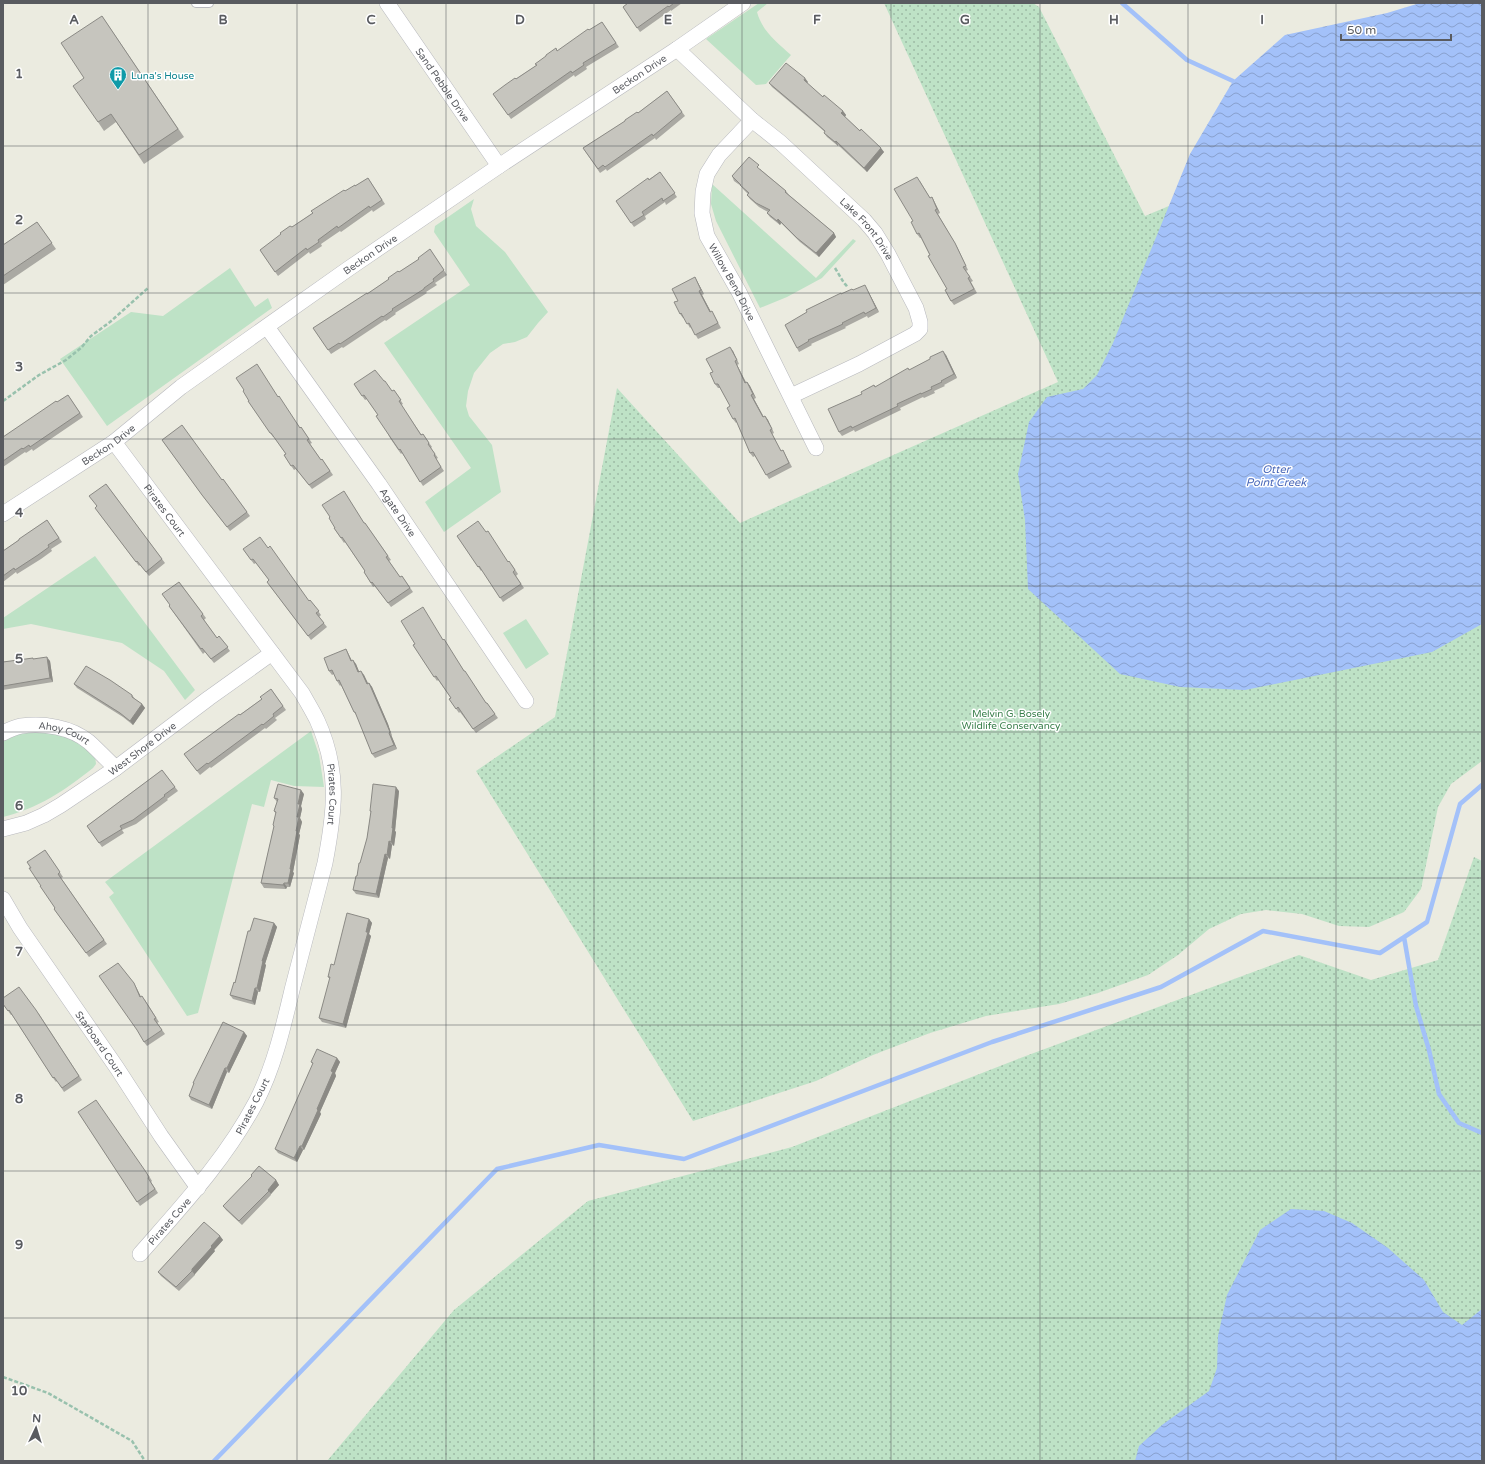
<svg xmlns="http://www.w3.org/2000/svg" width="1485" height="1464" viewBox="0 0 1485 1464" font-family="'Varela Round',sans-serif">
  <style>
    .green { fill: #bee2c6 }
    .park { fill: url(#park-dots) }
    .water { fill: url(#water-waves) }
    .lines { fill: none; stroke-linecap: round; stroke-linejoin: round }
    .stream { stroke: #a3c1f9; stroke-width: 4.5 }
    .lane-casing { stroke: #b8b9be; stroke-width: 10 }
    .street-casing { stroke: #b8b9be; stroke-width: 16 }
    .path { stroke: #98c1ad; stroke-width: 2.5; stroke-dasharray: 4 2; stroke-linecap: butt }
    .lane { stroke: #fff; stroke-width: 8 }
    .street { stroke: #fff; stroke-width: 15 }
    .wall { fill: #aaa9a3 }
    .shaded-wall { fill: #8b8a85 }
    .building { fill: #c6c5be; stroke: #8b8a85 }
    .grid { fill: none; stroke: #595b60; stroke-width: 1; stroke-opacity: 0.55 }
    .labels { text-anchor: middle; stroke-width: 3; stroke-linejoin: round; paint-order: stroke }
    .street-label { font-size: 10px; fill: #595b60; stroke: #fff }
    .culture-label { font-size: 10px; fill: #0d838f; stroke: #fff; text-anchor: start }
    .park-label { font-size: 10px; fill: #397f4b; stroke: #fff }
    .water-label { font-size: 11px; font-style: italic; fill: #4867b9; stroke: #fff }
    .grid-label { font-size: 13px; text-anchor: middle; font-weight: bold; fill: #595b60; stroke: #fff; stroke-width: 3; stroke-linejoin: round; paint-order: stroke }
  </style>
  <defs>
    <pattern id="park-dots" width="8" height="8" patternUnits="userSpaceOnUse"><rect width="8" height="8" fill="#bee2c6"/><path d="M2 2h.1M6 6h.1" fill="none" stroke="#9dbaa4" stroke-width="1.8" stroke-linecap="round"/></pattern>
    <pattern id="water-waves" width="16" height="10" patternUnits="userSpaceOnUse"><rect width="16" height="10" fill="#a3c1f9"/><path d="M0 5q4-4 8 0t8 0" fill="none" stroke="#88a0cd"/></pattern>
  </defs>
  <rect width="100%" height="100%" fill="#ebebe0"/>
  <path class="green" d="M759 3H768L757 12C762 31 777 42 791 55L766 84 756 85 706 39Z
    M712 184 816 278 853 239 856 241 822 278 787 297 760 308 716 221 711 204Z
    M474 199 471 209 476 226 505 252 548 312 538 323 527 337 515 342 503 344 490 353 474 373 468 391 466 406 469 416 492 445 501 492 444 532 425 502 471 468 384 343 470 285 434 232 435 226Z
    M230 268 255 307 268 298 272 308 107 426 60 359 131 312 163 316Z
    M95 556 195 690 185 700 164 671 122 643 31 624 3 629V618Z
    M526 619 549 654 526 669 503 633Z
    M38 730 77 740 95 755 96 764 93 768C64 791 39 808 3 817V739L12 735Z
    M311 731 319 755 324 787 294 786 271 780 264 807 252 804 198 1013 187 1016 109 897 114 893 105 882Z"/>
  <path class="park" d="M884 3H1033L1039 7 1145 216 1482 75V761L1451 784 1438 807 1421 889 1404 912 1369 927 1339 926 1302 914 1266 910 1241 914 1209 929 1178 955 1148 975 1098 993 1059 1004 986 1016 930 1033 873 1055 816 1081 693 1121 476 771 555 717 617 388 740 523 1058 382Z
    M1474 857 1482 861V1461H327L454 1310 588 1201 792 1147 1023 1057 1299 955 1371 980 1438 960Z"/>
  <path class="water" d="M1420 3H1482V624L1432 652 1245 690 1180 687 1120 674 1028 589 1025 520 1018 474 1029 422 1047 397 1083 389 1097 375 1113 343 1190 154 1233 81 1285 35 1387 13Z
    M1291 1209 1324 1211 1352 1223 1388 1248 1424 1280 1443 1312 1462 1325 1482 1309V1461H1135L1139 1446 1162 1425 1209 1391 1217 1368 1218 1336 1227 1295 1260 1230Z"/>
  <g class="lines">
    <path class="stream" d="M1122 3 1187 60 1233 81
      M1404 937 1416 1006 1429 1050 1439 1094 1459 1123 1482 1133
      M214 1461 497 1169 599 1145 684 1159 992 1042 1161 987 1263 931 1380 953 1427 922 1460 804 1482 785"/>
    <g class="lane-casing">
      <path id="lane" d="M196 3H209"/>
    </g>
    <g class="street-casing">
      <g id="street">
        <path id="s1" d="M387 3 499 166"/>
        <path id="s2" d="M677 49 752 120 781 143 864 220 875 233 888 254 916 308 920 322V329L915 334 859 364 791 396"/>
        <path id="s3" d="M752 120 719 155 707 174 703 192 702 213 707 236 739 292 816 448"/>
        <path id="s4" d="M267 327 379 484 526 701"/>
        <path id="s5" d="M114 442 302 693C307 702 312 710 317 720 340 770 335 811 325 863 314 905 303 948 292 990 283 1028 274 1067 256 1102 226 1159 182 1206 140 1254"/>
        <path id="s6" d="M3 514 114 442 181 387 348 269 499 166 677 49 743 3"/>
        <path id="s7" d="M3 733C9 730 15 727 21 726 44 723 71 727 89 742 98 750 107 760 116 768"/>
        <path id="s8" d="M3 829 26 823 44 815 61 805 116 768 209 698 272 653"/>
        <path id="s9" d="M3 899 20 928 117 1068 161 1136 198 1188"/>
      </g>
    </g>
    <path class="path" d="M835 268 844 283 846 285 848 288
      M3 401 39 375 66 360 81 348 91 336 110 322 148 288
      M3 1377 48 1393 132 1441 145 1461"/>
    <use href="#lane" class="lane"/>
    <use href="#street" class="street"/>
  </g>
  <path class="wall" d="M628 3H682L671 11V10L640 32 623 7Z
    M102 16 184 137 144 164 116 122 104 131 98 122 84 78Z
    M602 22 619 47 586 67 587 69 575 77 574 75 511 119 493 94Z
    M808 82 807 83 823 97 843 111 846 115 845 117 884 152 867 172 838 145V146L827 137 824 133 825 132 810 119 772 87 769 83Z
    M667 91 685 116 656 140 655 138 607 171 606 169 600 173 583 148 638 113Z
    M761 169V170L786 191 789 195 834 233 836 237 819 257 800 242 781 223 780 225 770 217 767 213 768 212 759 207 750 199 747 195 748 194 743 189 741 186 734 181 732 176Z
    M660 172 677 197 666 205 665 202 645 216 646 219 634 227 616 201Z
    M368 178 385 204 373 212 372 210 341 232 340 231 321 244 322 246 310 254 309 252 278 276 260 250 292 227 345 191 355 186Z
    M920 181 930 198 932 197 940 213 938 214 957 247 968 270 966 271 973 281 971 282 977 293 954 305 951 301 947 289 921 238H920L917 234 913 221Z
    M37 222 56 249 3 285V245Z
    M430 249 447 275 435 283 437 285 426 292 427 293 395 313 396 314 386 321 385 320 343 348 342 347 331 354 313 328 367 294 419 259Z
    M695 277 697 281 704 294 702 295 711 312 714 315 721 328 698 339 691 327 690 328 684 317 683 318 680 314 678 301Z
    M867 289 879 312 868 318 867 316 845 327 846 328 811 344 812 345 799 352 797 348 842 294 853 290Z
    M733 351 739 364 737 365 746 382H747L750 386 756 398 754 399 763 417 765 416 768 420 774 433 772 434 781 451 783 450 785 454 792 467 769 479 755 456 753 457 750 453 737 422 736 423 733 419 730 406 720 388H718L715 384 713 372Z
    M946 355 957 378 944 385 945 386 934 391 935 393 924 398 923 397 900 408 901 410 855 432 854 430 842 436 839 432 862 394 874 385 875 387 909 370Z
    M384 381 392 391 394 390 403 404 401 405 421 434H423L432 447 431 448 438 458 436 459 444 471 423 486 402 453 401 454 390 438 378 415 367 399 365 400 354 384Z
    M68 395 83 417 33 451 32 449 26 453 25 452 3 467V437Z
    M278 397 300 428 301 427 312 443 310 444 321 460 322 459 333 475 312 489 296 469 294 470 284 455 286 454 274 437H273L248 401Z
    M162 440 222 480 223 479 250 516 230 531 205 499Z
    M106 484 165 563 149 576 140 565 139 566 98 512 96 506Z
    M346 495 364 523H365L391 560 389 561 400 577 402 576 413 592 391 607 375 586 373 587 364 572 365 571 345 542 344 543 334 528H335L330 517Z
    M47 520 62 542 51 549 52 551 41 559 17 574 16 572 3 582V551Z
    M486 532 508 562 512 565 518 574 516 576 524 588 503 602 482 570 481 571 457 536Z
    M243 549 309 601 310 600 321 615 319 617 327 627 311 640 270 586 269 580 256 563 254 564Z
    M179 582 206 618 204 620 217 638 219 636 230 651 214 663 205 652 203 654 169 606 170 605Z
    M443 640 486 703H487L498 718 476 733 460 712 459 713 449 699 451 698 438 680 437 681 413 645Z
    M346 649 352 661 356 664 359 672 364 675 368 683H369L372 687 388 724 392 736V737L397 749 375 758 372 754 357 716 354 712 341 685 340 686 337 681 334 674 332 675 329 671Z
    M34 659 50 661 53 682 3 690V662Z
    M74 684 132 695 135 699 142 704 145 708 133 725 123 717 77 688Z
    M271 689 286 710 275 718 277 720 266 729 265 728 211 768 210 767 200 775 184 754 262 699Z
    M162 770 178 791 167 799 168 800 136 824 122 830 124 833 102 847 87 826Z
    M399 791 395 831 396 832 394 846 392 845 390 859 388 858 379 898 356 894 353 890 367 838 371 812 370 811Z
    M304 794 301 806 302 809 300 818 302 822 299 834 300 835 293 872 294 873 290 887H287L286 889 264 888 261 883 274 827 273 825 276 814 274 811 277 802 274 798Z
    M45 850 63 877 61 878 107 944 89 957 54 909 55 908 41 886Z
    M369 919 372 923 369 934 371 936 346 1028 322 1022 319 1018 330 979 328 977 334 965Z
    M274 923 277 927 265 964 266 965 260 992H258L255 1005 233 999 230 995 235 983 250 931Z
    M136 987 141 997 145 1000 159 1022 157 1023 165 1034 147 1046 144 1042Z
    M3 1004 39 1014 82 1080 64 1092 57 1081 56 1082 53 1078 12 1015H11Z
    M244 1032 247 1036 229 1073 227 1072 212 1109 191 1100 189 1096 194 1084 193 1083Z
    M337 1058 340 1062 335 1073 336 1076 320 1112 321 1114 304 1150H303L297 1162 278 1153 275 1149 313 1064 311 1062Z
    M78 1112 149 1176 152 1181 151 1182 158 1193 140 1206Z
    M276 1180 279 1185 271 1194V1195L242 1225 226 1210 223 1206Z
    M220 1236 223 1240 214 1250 215 1251 195 1274V1275L179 1291 161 1276 158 1272Z"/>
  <path class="shaded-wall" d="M805 78 808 82 806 84 804 80Z
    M843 111 846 115 844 118 841 113Z
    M836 141 838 145V146L835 142Z
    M881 148 884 152 867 172 864 168Z
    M932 197 940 213 937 209Z
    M935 210 957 247 968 270 966 266Z
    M778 219 781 223 780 225 777 221Z
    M834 233 836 237 819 257 816 253Z
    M695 277 697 281 704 294 701 290Z
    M865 285 867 289 879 312 876 308Z
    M699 291 702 295 713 316 710 312Z
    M730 347 733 351 739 364 737 360Z
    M943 351 946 355 957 378 954 374Z
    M735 361 748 387 745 383Z
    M747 382 750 386 756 398 753 394Z
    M751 395 754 399 766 421 763 417Z
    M765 416 768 420 774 433 772 429Z
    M346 649 354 665 351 661Z
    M47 657 50 661 53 682 50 678Z
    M353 660 356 664 361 676 358 672Z
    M361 671 364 675 370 688 367 684Z
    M369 683 372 687 388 724 392 736 390 732Z
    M142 704 145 708 133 725 130 721Z
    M389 733 392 737 397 749 394 745Z
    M396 787 399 791 395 831 396 832 394 846 391 842Z
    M301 790 304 794 301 806 302 809 300 818 302 822 299 834 300 835 293 872 294 873 290 887 288 883 296 831 298 804Z
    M389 841 392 845 390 859 387 855Z
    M385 854 388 858 379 898 376 894Z
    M284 883 287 887 286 889 283 885Z
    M369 919 372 923 369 934 371 936 346 1028 343 1024Z
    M274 923 277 927 265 964 266 965 260 992 257 988 262 961Z
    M134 983 143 1001 140 997Z
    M255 988 258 992 255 1005 252 1001Z
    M244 1032 247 1036 229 1073 227 1068Z
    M337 1058 340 1062 335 1073 336 1076 320 1112 321 1114 304 1150 302 1146 331 1071Z
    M225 1068 227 1072 212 1109 209 1105Z
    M300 1146 303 1150 297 1162 294 1158Z
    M276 1180 279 1185 271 1194 268 1190Z
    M220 1236 223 1240 214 1250 215 1251 195 1274V1275L192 1271V1269L211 1246Z"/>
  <path class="building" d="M628 3H674L669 7 668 6 637 28 623 7Z
    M102 16 178 129 139 155 111 114 98 122 73 86 84 78 61 43Z
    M602 22 616 43 583 63 584 65 572 73 571 71 508 115 493 94 505 85 515 78 516 79 537 65 535 64 546 56V55L556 48 557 51 588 29 589 30Z
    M786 63 805 78 804 80 823 97 824 95 843 111 841 113 860 131 861 129 881 148 864 168 836 141 835 142 824 133 825 131 807 115 769 83Z
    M667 91 682 112 653 136 652 134 605 167 603 165 598 169 583 148 625 121V120L637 112 638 113Z
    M749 157 759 165 757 167 786 191 785 192 834 233 816 253 797 238 778 219 777 221 767 213 770 210 756 203 747 195 749 193 740 185H741L732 176Z
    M660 172 675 193 663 201 662 198 642 212 644 215 631 223 616 201 648 178 649 180Z
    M917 177 930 198 932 197 937 209 935 210 955 243 966 266 963 267 970 277 968 278 974 289 951 301 945 290 947 289 928 256 930 255 919 233 917 234 911 222 913 221 894 189Z
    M368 178 382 200 370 208 369 206 338 228 337 226 318 240 319 242 307 250 306 248 275 272 260 250 281 234 280 233 290 226 292 227 313 213 311 211 344 190 345 191 355 185V186Z
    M37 222 52 243 3 276V245Z
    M430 249 444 270 433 279 434 281 424 288V289L392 309 393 310 383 317 382 316 340 344 339 343 328 350 313 328 367 293V294L389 279 388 278 398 271 399 272 419 259 418 258Z
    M695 277 701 290 699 291 710 312 712 311 718 323 695 335 689 323 687 324 681 313 680 314 674 302 678 301 672 289Z
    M865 285 876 308 865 314 864 312 842 323 843 324 808 340 809 341 797 348 785 325 807 312 806 310 841 293V294L852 289 853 290Z
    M730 347 737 360 735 361 745 383 747 382 753 394 751 395 763 417 765 416 772 429 770 430 781 451 783 450 789 463 766 475 753 452 750 453 735 418 733 419 727 408 730 406 718 384H715L710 373 713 372 706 359Z
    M943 351 954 374 941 381 942 382 931 387 932 389 921 394V393L897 404 898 406 852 428 851 426 839 432 828 409 862 394 861 392 874 385 875 387 908 368 909 370 930 359V357Z
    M257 364 278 397 279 396 300 428 301 427 309 439 307 440 321 460 322 459 330 471 309 485 293 465 291 466 284 455 286 454 271 433H270L248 401H249L243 391 244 390 236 378Z
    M375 370 384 381H385L392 391 394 390 401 400 399 401 421 435 423 434 429 443 428 444 435 454 434 455 441 467 420 482 400 449 399 450 376 416 378 415 364 395 362 396 354 384Z
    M68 395 80 413 30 447 29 445 23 449 22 448 3 461V437L56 401 57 402Z
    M182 425 222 480 223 479 247 512 227 527 202 495 162 440Z
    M106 484 162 559 146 572 137 561 136 562 95 508 97 506 89 496Z
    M344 491 364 523H365L388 556 386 557 400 577 402 576 410 588 388 603 372 582 371 583 364 572 365 571 342 537 341 538 334 528H335L329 518 330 517 322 505Z
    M47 520 59 538 48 545 49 547 38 555 15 570 14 568 3 576V551L19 540V539Z
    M478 521 486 532 488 531 508 562 509 561 515 570 513 572 521 584 500 598 479 566 478 567 457 536Z
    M260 537 268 548 270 546 309 601 310 600 319 611 316 613 324 623 308 636 267 582 269 580 253 559 251 560 243 549Z
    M179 582 203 614 201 616 217 638 219 636 228 647 211 659 202 648 201 649 169 606 170 605 162 594Z
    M423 607 443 640 444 639 464 671H465L486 703H487L495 714 473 729 458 707 456 709 449 699 451 698 436 676 434 677 413 645 415 644 401 621Z
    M346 649 351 661 353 660 358 672 361 671 367 684 369 683 385 720 390 732 389 733 394 745 372 754 355 712H354L339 680 337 681 332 670 329 671 324 658Z
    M47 657 50 678 3 686V662L33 658V659Z
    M86 666 110 680 132 695V697L142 704 130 721 120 713 74 684Z
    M271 689 283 706 273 714 274 716 263 725 262 724 208 764 207 763 197 771 184 754 239 714 240 715 262 699 260 697Z
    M162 770 175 787 164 795 165 796 133 820 120 826 122 829 99 843 87 826Z
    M278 784 301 790 298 804H300L297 817H299L296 831H297L290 869H291L288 883H284L283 885 261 883 274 826 273 825 276 812 274 811 278 799 274 798Z
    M373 784 396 787 392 828H393L391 842 389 841 387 855 385 854 376 894 353 890 356 876H357L359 863H360L367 838 371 811H370Z
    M45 850 60 872 58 874 104 940 86 953 54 909 55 908 40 886H41L29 868H31L27 862Z
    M347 913 369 919 366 932H368L343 1024 319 1018 330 977H328L331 964 334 965Z
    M254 918 274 923 262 961H263L257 988H255L252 1001 230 995 234 982 235 983 248 931H250Z
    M118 963 134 983 140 997 142 996 156 1018 154 1019 162 1030 144 1042 137 1030 99 976Z
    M19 987 36 1010 79 1076 62 1088 54 1077 53 1078 9 1010 8 1011 3 1004V998Z
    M223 1022 244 1032 227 1068H225L209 1105 189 1096 194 1083H193Z
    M317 1049 337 1058 331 1071 333 1072 317 1109 318 1110 302 1146H300L294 1158 275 1149 313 1063 311 1062Z
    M96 1100 146 1172 149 1177 148 1178 155 1189 137 1202 78 1112Z
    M259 1166 276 1180 268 1190 269 1191 239 1221 223 1206 252 1176 251 1175Z
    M204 1222 220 1236 211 1246 212 1247 192 1269V1271L176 1287 158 1272Z"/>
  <path class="grid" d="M148 3V1461M297 3V1461M446 3V1461M594 3V1461M742 3V1461M891 3V1461M1040 3V1461M1188 3V1461M1336 3V1461M3 146H1482M3 293H1482M3 439H1482M3 586H1482M3 732H1482M3 878H1482M3 1025H1482M3 1171H1482M3 1318H1482"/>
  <defs>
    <g id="building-pin" transform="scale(0.9)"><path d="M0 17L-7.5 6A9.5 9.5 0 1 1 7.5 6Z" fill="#0f9aa8" stroke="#fff"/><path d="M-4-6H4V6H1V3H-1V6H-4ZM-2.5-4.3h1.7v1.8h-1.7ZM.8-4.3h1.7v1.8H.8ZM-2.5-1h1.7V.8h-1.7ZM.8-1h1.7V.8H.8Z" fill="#fff"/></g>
  </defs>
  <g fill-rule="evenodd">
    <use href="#building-pin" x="118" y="75"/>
  </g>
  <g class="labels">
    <g class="street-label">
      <text dy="4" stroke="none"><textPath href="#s6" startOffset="774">Beckon Drive</textPath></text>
      <text dy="4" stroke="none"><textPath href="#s1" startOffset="99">Sand Pebble Drive</textPath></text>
      <text dy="4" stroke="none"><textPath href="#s2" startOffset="262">Lake Front Drive</textPath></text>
      <text dy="4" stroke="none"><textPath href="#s6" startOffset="450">Beckon Drive</textPath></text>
      <text dy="4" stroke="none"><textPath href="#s3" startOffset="186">Willow Bend Drive</textPath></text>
      <text dy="4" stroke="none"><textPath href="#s6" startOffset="126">Beckon Drive</textPath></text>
      <text dy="4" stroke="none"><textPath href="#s5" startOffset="85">Pirates Court</textPath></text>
      <text dy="4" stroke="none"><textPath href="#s4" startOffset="227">Agate Drive</textPath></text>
      <text dy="4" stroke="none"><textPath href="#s7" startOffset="64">Ahoy Court</textPath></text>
      <text dy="4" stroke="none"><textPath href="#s8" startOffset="162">West Shore Drive</textPath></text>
      <text dy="4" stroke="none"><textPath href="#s5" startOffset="421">Pirates Court</textPath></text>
      <text dy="4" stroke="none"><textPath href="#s9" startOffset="174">Starboard Court</textPath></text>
      <text transform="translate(252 1106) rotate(-63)" y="4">Pirates Court</text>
      <text transform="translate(169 1221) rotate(-49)" y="4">Pirates Cove</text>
    </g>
    <g class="culture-label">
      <text x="131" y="79">Luna's House</text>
    </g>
    <g class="park-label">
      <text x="1011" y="717">Melvin G. Bosely<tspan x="1011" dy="12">Wildlife Conservancy</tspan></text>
    </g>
    <g class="water-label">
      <text x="1276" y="473">Otter<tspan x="1276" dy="13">Point Creek</tspan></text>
    </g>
  </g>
  <g class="grid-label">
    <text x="74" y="24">A</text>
    <text x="223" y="24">B</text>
    <text x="371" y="24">C</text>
    <text x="520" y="24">D</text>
    <text x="668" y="24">E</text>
    <text x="817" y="24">F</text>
    <text x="965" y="24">G</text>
    <text x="1114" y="24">H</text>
    <text x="1262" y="24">I</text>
    <text x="19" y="78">1</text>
    <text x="19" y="224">2</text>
    <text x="19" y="371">3</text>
    <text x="19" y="517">4</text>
    <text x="19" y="663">5</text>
    <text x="19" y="810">6</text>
    <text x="19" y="956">7</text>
    <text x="19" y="1103">8</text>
    <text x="19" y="1249">9</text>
    <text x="19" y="1395">10</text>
  </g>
  <rect width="1485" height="1464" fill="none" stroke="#595b60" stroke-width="8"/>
  <g transform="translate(36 1428) rotate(4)" stroke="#ffffff" stroke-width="3" paint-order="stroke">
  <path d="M0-3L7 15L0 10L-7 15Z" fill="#595b60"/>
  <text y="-6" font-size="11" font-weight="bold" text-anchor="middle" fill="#595b60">N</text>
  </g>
  <path d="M1341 34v6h110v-6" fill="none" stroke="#595b60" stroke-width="2"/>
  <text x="1347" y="34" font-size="12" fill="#595b60" stroke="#ffffff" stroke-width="3" paint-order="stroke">50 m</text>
</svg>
